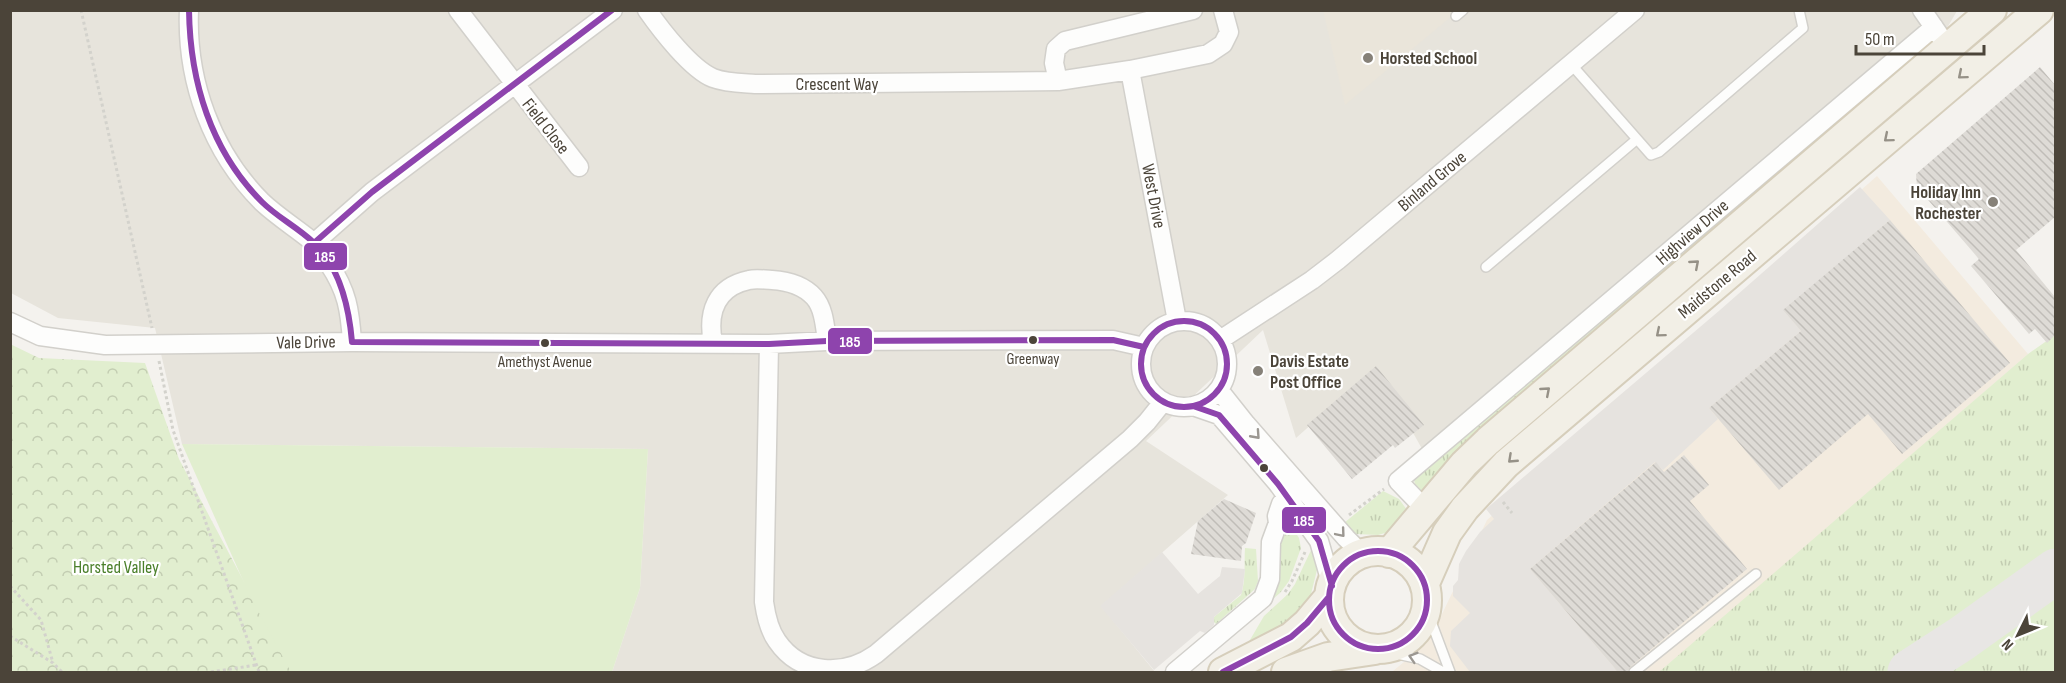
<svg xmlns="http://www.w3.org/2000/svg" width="2066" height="683" viewBox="0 0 2066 683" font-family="'Sofia Sans Condensed',sans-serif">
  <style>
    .residential { fill: #e7e4dc }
    .commercial { fill: #f3ebdf }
    .education { fill: #eae5da }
    .grass { fill: url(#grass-tufts) }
    .park { fill: url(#park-crowns) }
    .pitch { fill: #e1eecf }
    .parking { fill: #e6e3df }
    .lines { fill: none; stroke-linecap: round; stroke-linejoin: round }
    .taxiway { stroke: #e8e6e4; stroke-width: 45 }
    .building { fill: url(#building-back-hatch) }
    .lane-casing { stroke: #d2d0cb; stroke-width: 12 }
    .street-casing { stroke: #d2d0cb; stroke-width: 21 }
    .primary-casing { stroke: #d6cebb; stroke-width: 32 }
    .path { stroke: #d3d2cc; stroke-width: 3; stroke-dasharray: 3 3; stroke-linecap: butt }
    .lane { stroke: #fdfdfc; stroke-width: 9 }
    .street { stroke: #fdfdfc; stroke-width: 18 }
    .primary { stroke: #f2efe6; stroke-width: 28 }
    .bus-1-casing { stroke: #fff; stroke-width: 10 }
    .bus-1 { stroke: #8e44ad; stroke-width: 6 }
    .oneway { stroke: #969187 }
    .oneway2 { stroke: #9b9791 }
    .poi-dot { fill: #868178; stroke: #fff; stroke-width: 2 }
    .bus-dot { fill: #4b4439; stroke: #fff; stroke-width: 2 }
    .labels { text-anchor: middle; stroke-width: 4.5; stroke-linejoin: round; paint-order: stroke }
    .bus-label { font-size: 16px; fill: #4b4439; stroke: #fff }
    .poi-label { font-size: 18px; font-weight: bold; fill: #4b4439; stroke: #fff; text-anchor: start }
    .street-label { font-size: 18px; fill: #4b4439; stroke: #fff }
    .park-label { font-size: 18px; fill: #4a7f2a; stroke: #fff }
    .line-badge { stroke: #fff; stroke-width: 2 }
    .badge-label { font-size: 16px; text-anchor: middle; font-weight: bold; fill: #fff }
  </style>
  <defs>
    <pattern id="grass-tufts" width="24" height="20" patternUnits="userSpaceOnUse" patternTransform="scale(1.5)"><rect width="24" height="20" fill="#e1eecf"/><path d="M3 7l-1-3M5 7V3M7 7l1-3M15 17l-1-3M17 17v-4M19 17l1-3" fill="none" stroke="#c3cdb2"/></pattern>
    <pattern id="park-crowns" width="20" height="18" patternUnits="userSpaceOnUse" patternTransform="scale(1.5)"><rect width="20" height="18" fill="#e1eecf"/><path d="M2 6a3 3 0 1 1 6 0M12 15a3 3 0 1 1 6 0" fill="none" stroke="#c3cdb2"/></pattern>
    <pattern id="building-back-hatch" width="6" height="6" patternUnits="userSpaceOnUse" patternTransform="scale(1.5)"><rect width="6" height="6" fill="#dedbd6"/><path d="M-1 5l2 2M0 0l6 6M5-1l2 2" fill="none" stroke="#c0bdb8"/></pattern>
  </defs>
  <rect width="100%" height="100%" fill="#f4f2ee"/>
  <path class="residential" d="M10 11H1957L1947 28 1755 202 1439 479 1376 367 1296 438 1263 330 1146 441 1228 495 1101 606 1155 672H612L640 588 648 449 182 444 155 328 58 318 11 293Z"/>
  <path class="commercial" d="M1877 176 2028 354 1662 672H1347L1393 671 1426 644 1432 635 1487 520Z"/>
  <path class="education" d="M1323 10 1458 11 1345 105Z"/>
  <path class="grass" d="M1877 86 1882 90 1428 490 1422 491 1415 484 1414 480 1421 472Z
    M2055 335V672H1659L2028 354Z
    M1383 491 1399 499 1407 510 1392 531 1378 535 1355 534 1344 523Z
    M1290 524 1299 538 1301 548 1289 581 1280 593 1253 616C1261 607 1273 598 1277 587 1284 567 1271 540 1290 524Z
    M1245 548 1256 549 1258 581 1255 589 1216 624 1213 621 1214 617 1241 595C1246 580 1244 563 1245 548Z
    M1312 548 1318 566 1308 606 1302 615 1247 645 1264 616 1288 594 1295 584Z"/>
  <path class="park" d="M10 344 39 358 145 363 179 459 292 672H11Z"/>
  <path class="pitch" d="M182 444 648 449 640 588 612 672H291L250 596Z"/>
  <path class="parking" d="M1860 187 1890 220 1784 311 1801 331 1709 408 1718 419 1663 470 1655 462 1530 569 1618 672H1470L1450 646 1451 631 1470 613 1453 596V586L1458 580 1459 564 1466 551 1480 532 1494 519 1486 509 1720 310Z
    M1162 552 1198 594 1220 576 1222 567 1245 569 1242 593 1214 617V625L1205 633 1200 631 1154 670 1100 606Z"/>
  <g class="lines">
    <path class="taxiway" d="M1910 672 1961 639 2056 571"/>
  </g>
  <path class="building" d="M2040 67 2055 85V217L2016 250 2055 297V335L2047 343 2035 329 2029 334 1971 266 1979 259 1917 187 1916 174Z
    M1890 220 2010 363 1902 454 1868 414 1779 490 1709 408 1801 331 1783 310Z
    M1376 366 1424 425 1395 448 1393 445 1352 479 1307 425Z
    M1684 455 1709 485 1690 501 1747 569 1630 667 1627 672H1618L1530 569 1656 462 1664 472Z
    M1224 499 1256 513 1246 543 1242 546 1241 561 1191 554 1198 521Z"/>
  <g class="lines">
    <g class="lane-casing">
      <path id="lane" d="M1456 16 1463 10
        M1570 63 1651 155 1659 152 1803 28 1799 10
        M1486 267 1636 140
        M1426 608 1450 672
        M1379 650 1420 659 1443 672
        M1634 672 1756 574"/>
    </g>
    <g class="street-casing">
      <path id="street" d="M189 10C186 81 212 152 262 202 278 217 296 228 313 242 319 248 324 257 329 264 347 291 350 310 352 342
        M458 10 579 167
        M647 10C661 30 691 69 713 78 726 83 741 83 755 84L1058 81 1130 70 1208 54 1223 44 1229 32 1223 10
        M1922 10 1940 36
        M1130 70 1177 321
        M1058 81 1054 63 1056 49 1065 41 1193 10
        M314 243 372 192 613 10
        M1141 364a43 43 0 1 1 86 0a43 43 0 1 1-86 0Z
        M10 322 40 336 105 345 352 342 769 344 827 341 1113 340 1144 347
        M1220 340 1312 280 1338 260 1635 10
        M713 343C707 312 716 287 749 280 757 278 765 280 772 280 788 281 803 285 814 297 824 308 825 327 827 341
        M769 344 764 602C766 616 769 630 777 641 801 676 845 676 876 654L1130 439 1147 422 1163 402
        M1219 390 1246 424 1346 538 1356 548 1367 552
        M1193 406 1219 415 1278 484 1319 541 1332 586
        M1426 510 1398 481 1934 27
        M1175 672 1263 598 1270 579 1271 542 1278 523 1277 516 1281 504 1287 496"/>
    </g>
    <g class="primary-casing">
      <path id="primary" d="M1329 600a49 49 0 1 1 98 0a49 49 0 1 1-98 0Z
        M1389 553 1464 464 1488 441 1992 10
        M1425 583 1447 533 1465 508 1506 464 2039 10
        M1223 672 1291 637 1307 623 1328 598
        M1286 672 1328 657 1375 650"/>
    </g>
    <path class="path" d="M81 10 152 328
      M159 361 173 430 259 672
      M1503 502 1512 513
      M1349 515 1384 489
      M10 586 41 620 53 663
      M1285 592 1292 581 1305 552
      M10 636 53 663 62 672
      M211 672 256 665"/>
    <use href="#lane" class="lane"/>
    <use href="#street" class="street"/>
    <use href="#primary" class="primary"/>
    <g class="bus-1-casing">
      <path id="bus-1" d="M189 10C190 82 211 151 262 202 277 217 297 227 313 242 340 267 349 307 352 342L769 344 827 341 1113 340 1144 347
        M314 243 372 192 612 10
        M1141 364a43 43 0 1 1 86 0a43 43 0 1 1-86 0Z
        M1193 406 1219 415 1278 484 1319 541 1332 586
        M1329 600a49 49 0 1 1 98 0a49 49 0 1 1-98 0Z
        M1223 672 1291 637 1307 623 1328 598"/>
    </g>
    <use href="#bus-1" class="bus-1"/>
  </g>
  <defs><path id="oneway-chevron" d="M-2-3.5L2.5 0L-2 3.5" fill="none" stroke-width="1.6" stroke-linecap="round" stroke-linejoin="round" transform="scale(1.5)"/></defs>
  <g class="oneway">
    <use href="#oneway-chevron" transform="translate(1962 75) rotate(140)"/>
    <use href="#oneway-chevron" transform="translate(1888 138) rotate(140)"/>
    <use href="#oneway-chevron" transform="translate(1695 264) rotate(-41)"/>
    <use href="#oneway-chevron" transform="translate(1660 333) rotate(140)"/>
    <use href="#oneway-chevron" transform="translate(1546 391) rotate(-41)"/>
    <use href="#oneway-chevron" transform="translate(1512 459) rotate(137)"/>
  </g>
  <g class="oneway2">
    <use href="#oneway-chevron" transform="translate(1256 435) rotate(48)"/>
    <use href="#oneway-chevron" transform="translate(1341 533) rotate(50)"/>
    <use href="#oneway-chevron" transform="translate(1413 657) rotate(-163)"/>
  </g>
  <g class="poi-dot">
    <circle cx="1368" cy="58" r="6"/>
    <circle cx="1993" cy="202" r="6"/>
    <circle cx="1258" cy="371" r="6"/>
  </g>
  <g class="bus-dot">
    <circle cx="1033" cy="340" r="5"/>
    <circle cx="545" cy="343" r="5"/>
    <circle cx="1264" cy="468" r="5"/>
  </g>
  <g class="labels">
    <g class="bus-label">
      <text x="1033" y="364">Greenway</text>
      <text x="545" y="367">Amethyst Avenue</text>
    </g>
    <g class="poi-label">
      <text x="1380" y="64">Horsted School</text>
      <text x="1981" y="198" text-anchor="end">Holiday Inn<tspan x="1981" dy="21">Rochester</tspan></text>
      <text x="1270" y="367">Davis Estate<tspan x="1270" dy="21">Post Office</tspan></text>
    </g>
    <g class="street-label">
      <text x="837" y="90">Crescent Way</text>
      <text transform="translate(546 126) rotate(52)" y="6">Field Close</text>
      <text transform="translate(1432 181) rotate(-40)" y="6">Binland Grove</text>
      <text transform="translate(1154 196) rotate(79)" y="6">West Drive</text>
      <text transform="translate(1692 232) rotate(-41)" y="6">Highview Drive</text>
      <text transform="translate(1717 284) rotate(-40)" y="6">Maidstone Road</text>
      <text transform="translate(306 342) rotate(-1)" y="6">Vale Drive</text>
    </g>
    <g class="park-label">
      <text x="116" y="573">Horsted Valley</text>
    </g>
  </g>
  <g class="line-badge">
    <rect x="303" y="242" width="45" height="29" rx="6" fill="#8e44ad"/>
    <rect x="827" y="327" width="46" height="28" rx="6" fill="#8e44ad"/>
    <rect x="1281" y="506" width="46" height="28" rx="6" fill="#8e44ad"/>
  </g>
  <g class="badge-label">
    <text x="325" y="262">185</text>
    <text x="850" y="347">185</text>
    <text x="1304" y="526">185</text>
  </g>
  <rect width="2066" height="683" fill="none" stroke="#4b4439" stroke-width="24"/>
  <g transform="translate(2018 635) rotate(227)" stroke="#ffffff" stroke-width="4.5" paint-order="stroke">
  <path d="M0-4.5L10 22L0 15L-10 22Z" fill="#4b4439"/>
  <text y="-9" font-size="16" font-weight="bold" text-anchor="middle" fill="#4b4439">N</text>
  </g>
  <path d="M1856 45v9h128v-9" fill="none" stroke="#4b4439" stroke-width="3"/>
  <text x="1865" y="45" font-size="18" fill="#4b4439" stroke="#ffffff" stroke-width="4.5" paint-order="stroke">50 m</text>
</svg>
